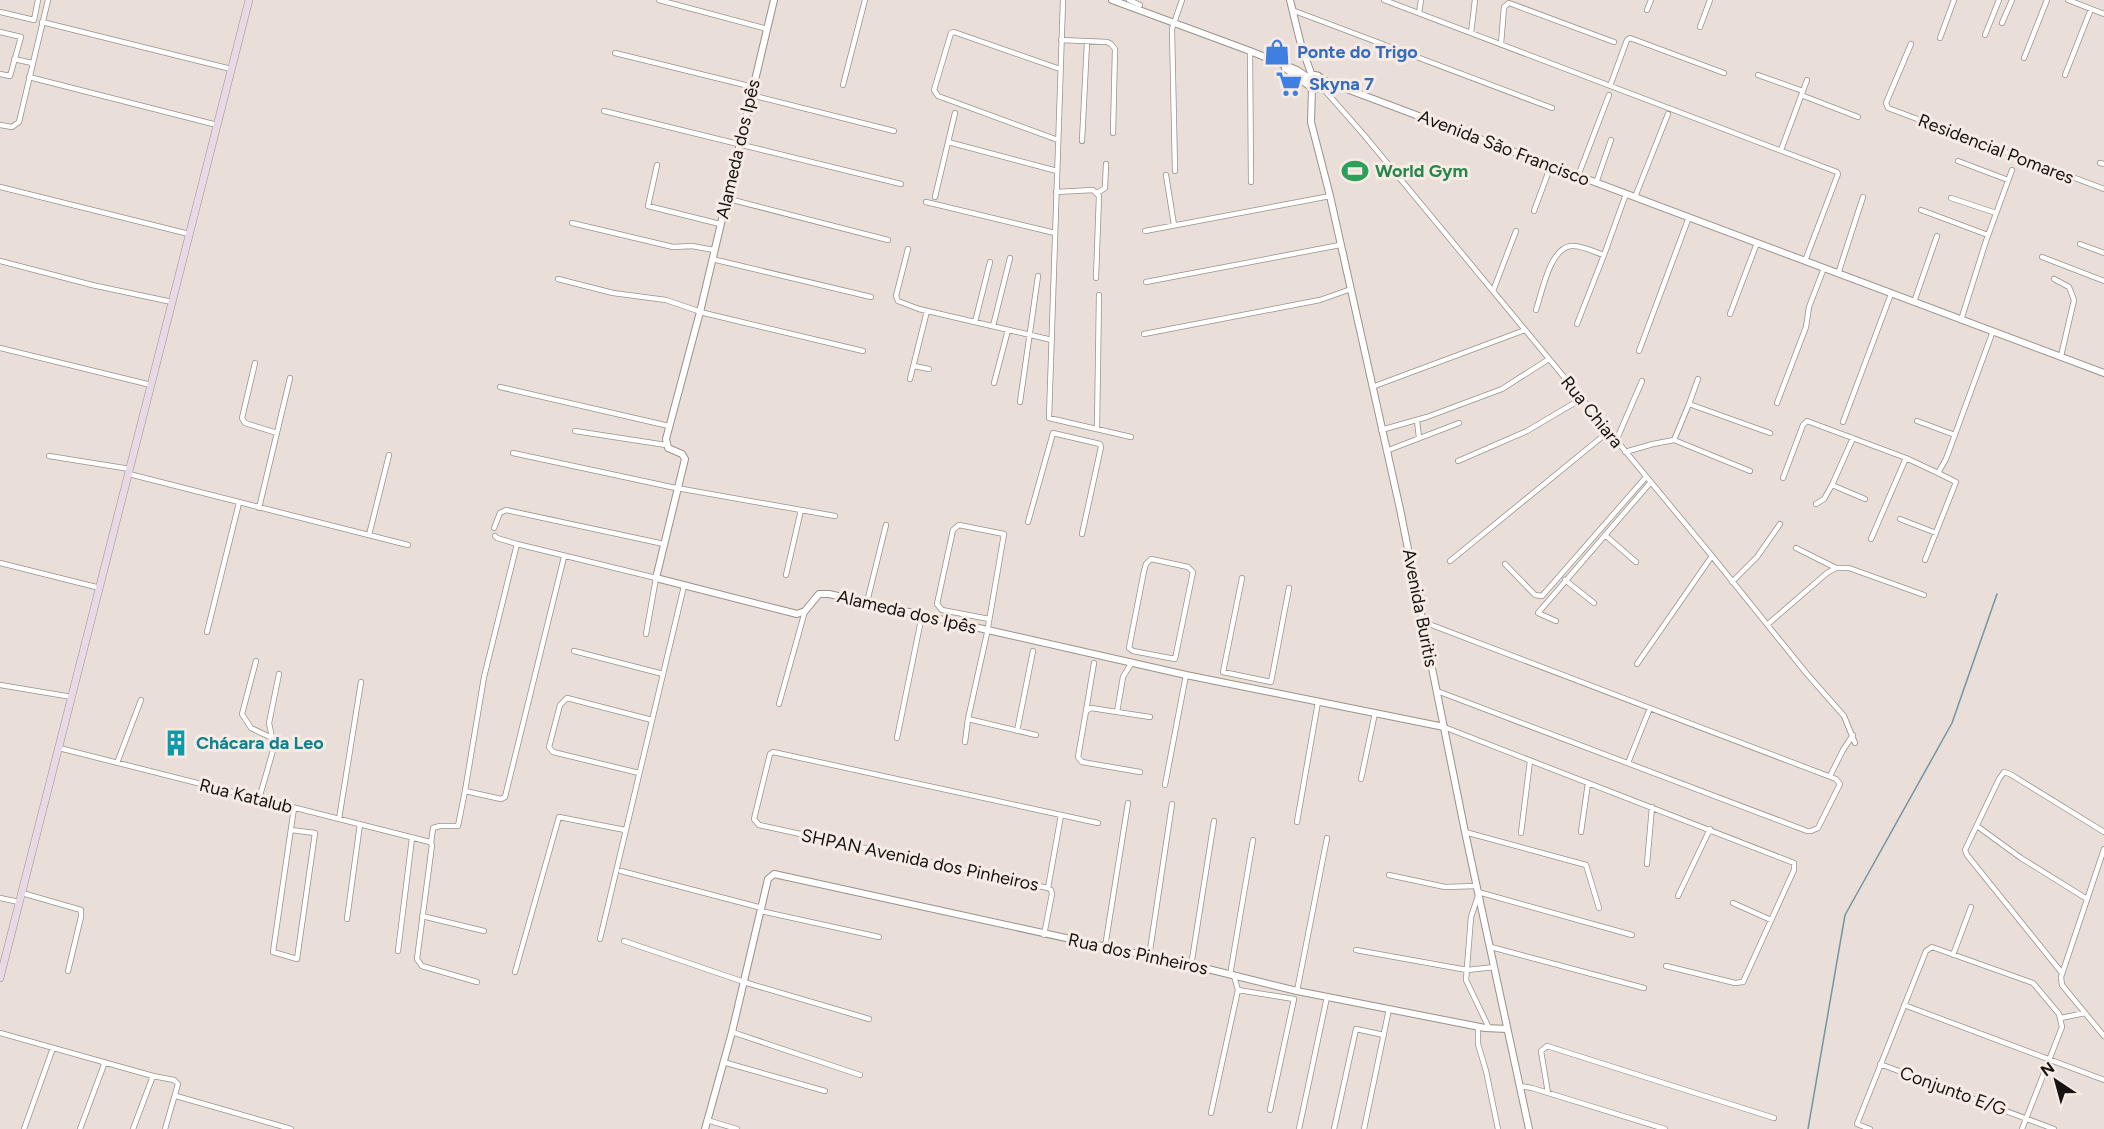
<svg xmlns="http://www.w3.org/2000/svg" width="2104" height="1129" viewBox="0 0 2104 1129" font-family="Figtree,sans-serif">
  <style>
    .lines { fill: none; stroke-linecap: round; stroke-linejoin: round }
    .stream { stroke: #7594a5; stroke-width: 1.5 }
    .minor-casing { stroke: #9a918b; stroke-width: 6 }
    .tertiary-casing { stroke: #9a918b; stroke-width: 8 }
    .secondary-casing { stroke: #9a918b; stroke-width: 8 }
    .minor { stroke: #fff; stroke-width: 4.5 }
    .tertiary { stroke: #fff; stroke-width: 6 }
    .secondary { stroke: #e9d9e7; stroke-width: 7 }
    .labels { text-anchor: middle; stroke-width: 6; stroke-linejoin: round; paint-order: stroke }
    .shop-label { font-size: 18px; font-weight: bold; fill: #366cbe; stroke: #f6ece5; text-anchor: start }
    .street-label { font-size: 18px; fill: #171311; stroke: #f6ece5 }
    .leisure-label { font-size: 18px; font-weight: bold; fill: #27864d; stroke: #f6ece5; text-anchor: start }
    .culture-label { font-size: 18px; font-weight: bold; fill: #0d838f; stroke: #f6ece5; text-anchor: start }
  </style>
  <rect width="100%" height="100%" fill="#e9dfd8"/>
  <g class="lines">
    <path class="stream" d="M1808 1129 1845 915 1952 723 1997 594"/>
    <g class="minor-casing">
      <path id="minor" d="M659 0 767 29
        M1063 0 1049 418 1131 437
        M1129 0 1140 5
        M1384 0 1837 172 1838 174 1805 261
        M2068 0 2104 14
        M1292 10 1552 108
        M1647 10 1651 0
        M0 12 34 20 38 0
        M1419 13 1421 0
        M42 22 231 69
        M2002 23 2012 0
        M1700 27 1710 0
        M0 32 21 37 10 76 0 74
        M1471 33 1475 0
        M1985 35 1999 0
        M1940 38 1954 0
        M1061 40 1107 42 1111 44 1115 49 1113 133
        M1501 44 1504 7 1509 3 1614 42
        M1911 44 1886 103 1888 108 2104 189
        M1250 51 1251 182
        M615 53 753 87
        M2024 58 2047 0
        M14 59 32 63
        M1758 75 1803 91
        M2065 75 2091 9
        M29 77 217 125
        M843 85 865 0
        M1320 85 1364 135 1712 556 1807 674 1844 716 1855 743
        M1610 86 1627 40 1630 38 1724 73
        M751 95 894 131
        M1801 95 1858 117
        M604 111 901 184
        M0 125 12 127 19 122 48 0
        M1058 140 938 96 934 90 951 33 954 32 1060 69
        M1082 141 1087 42
        M948 142 1057 171
        M1781 150 1807 80
        M1958 161 2008 180
        M2100 163 2104 164
        M657 165 648 206 720 224
        M1175 171 1172 29 1182 0
        M1166 175 1174 225
        M1578 176 1609 95
        M1596 183 1611 140
        M0 187 189 234
        M1056 192 1093 190 1099 196 1096 278
        M1097 193 1105 188 1106 164
        M935 197 955 113
        M1635 197 1668 114
        M725 198 888 240
        M1951 198 1996 213
        M926 202 1055 233
        M1921 210 1988 235
        M1534 211 1551 165
        M572 223 673 247 692 246 714 250
        M1145 231 1330 196
        M2080 244 2104 253
        M908 249 896 296 898 301 919 309 1052 340
        M2042 257 2104 281
        M712 259 871 297
        M0 261 92 285 172 302
        M1838 274 1863 197
        M558 279 613 293 666 300 704 313 863 351
        M2054 279 2069 287 2074 300 2061 356
        M1146 282 1340 245
        M1493 291 1516 231
        M1914 302 1937 236
        M1536 310C1542 292 1550 248 1571 246 1582 245 1594 252 1604 255L1626 194
        M1730 314 1757 243
        M1961 320 1986 241 2012 170
        M975 322 990 262
        M1577 324 1604 255
        M993 326 1010 258
        M1144 334 1320 300 1351 289
        M0 348 151 385
        M1639 351 1689 217
        M255 363 242 418 245 423 277 433
        M914 366 929 369
        M910 379 927 311
        M994 383 1008 330
        M500 387 669 426
        M1372 387 1525 330
        M1020 402 1038 276
        M1777 403 1806 327 1809 307 1824 268
        M1689 404 1698 379
        M1417 420 1419 438
        M1917 421 1955 435
        M1843 422 1891 294
        M1097 428 1099 295
        M1381 430 1427 417 1502 389 1549 359
        M575 431 666 445
        M1853 438 1832 485 1865 499
        M1674 440 1689 404 1770 433
        M1616 441 1642 381
        M1386 451 1459 423
        M1625 452 1653 444 1674 440 1750 471
        M513 453 671 487 835 516
        M49 456 130 469
        M1458 461 1527 431 1581 399
        M129 474 408 545
        M1783 478 1803 425 1807 421 1906 458 1938 473 1946 459 1993 331
        M1816 504 1824 499 1832 485
        M259 508 290 378
        M1900 519 1936 533
        M1028 522 1053 433 1100 444 1101 447 1082 534
        M494 528 500 513 506 510 664 544
        M369 535 389 455
        M1605 535 1636 562
        M495 536 497 538 517 544 656 578 646 634
        M1871 539 1906 458
        M517 544 484 677 465 791 501 799 505 797 564 557
        M1796 548 1836 568
        M1151 559 1188 567 1193 572 1175 659 1133 651 1129 648 1144 571 1146 564Z
        M1925 560 1956 482 1938 473
        M1450 561 1608 432
        M0 563 100 588
        M1505 564 1535 595 1542 596 1646 477
        M786 575 801 510
        M1242 578 1223 672 1271 682 1289 588
        M1565 580 1594 603
        M1732 582 1757 557 1780 524
        M867 602 886 525
        M1421 621 1836 779 1840 784 1818 828 1811 831H1807L1437 691
        M1556 621 1538 613 1650 483
        M1768 624 1827 573 1836 568H1849L1924 595
        M207 632 239 503
        M574 651 663 674
        M256 661 242 714 251 728 272 738
        M1132 662 1123 677 1117 712 1091 708 1086 711 1078 757 1082 762 1140 772
        M1637 664 1712 556
        M0 685 72 697
        M779 704 805 611
        M1086 711 1094 663
        M1117 712 1150 717
        M968 719 1036 735
        M1444 727 1794 863V870L1743 982 1735 983 1666 966
        M1017 731 1033 651
        M897 738 922 615
        M965 742 968 719 987 633 1004 534 959 525 953 530 937 604 942 610 989 619
        M59 748 430 842 432 845 417 959 422 966 477 982
        M117 763 141 700
        M1628 763 1650 708
        M639 773 553 752 549 747 560 705 567 698 652 720
        M1830 776 1843 750 1853 735
        M1361 779 1375 713
        M1165 785 1186 675
        M259 799 274 747 269 723 279 674
        M1061 815 1048 888 759 825 754 819 770 754 773 752 1098 823
        M339 819 361 682
        M1297 822 1318 702
        M1977 826 2021 858 2087 899
        M291 830 315 833 297 959 273 952 294 808
        M1465 832 1586 865 1599 908
        M1581 832 1588 783
        M1521 833 1530 761
        M431 843 433 828 440 826H458L465 791
        M2104 849 2061 977 2062 985 2104 1036
        M1647 864 1652 807
        M621 871 762 908
        M1389 875 1445 887 1477 886
        M1478 892 1632 935
        M22 893 81 910V917L68 971
        M1478 896 1471 917 1466 980 1489 1028
        M1678 896 1710 829
        M0 898 19 902
        M1733 903 1771 920
        M761 911 879 937
        M422 916 484 931
        M347 919 360 824
        M1044 935 1052 894 1051 890 1048 888
        M600 939 684 586
        M624 941 747 983 869 1019
        M1105 947 1128 803
        M1491 947 1644 988
        M1356 950 1467 970 1495 967
        M398 951 412 838
        M1953 955 1971 907
        M1149 957 1172 804
        M1191 966 1214 821
        M515 972 559 817 625 830
        M2062 973 1967 855 1965 850 1999 779 2004 772 2010 774 2104 832
        M1230 975 1253 840
        M1234 976 1238 990
        M1297 991 1327 838
        M1904 1005 2104 1080
        M2061 1018 2085 1013
        M1478 1027V1044L1486 1071 1498 1129
        M732 1032 860 1075
        M0 1033 153 1076 174 1080 178 1084 165 1129
        M723 1062 825 1091
        M1880 1064 2054 1129
        M1520 1086 1532 1088 1665 1129
        M1548 1093 1541 1051 1547 1046 1774 1118
        M176 1096 291 1129
        M1211 1113 1238 990 1294 999 1270 1110
        M707 1120 737 1129
        M24 1129 53 1048
        M80 1129 105 1062
        M133 1129 153 1076
        M1299 1129 1327 997
        M1334 1129 1356 1029 1384 1035
        M1364 1129 1389 1009
        M1870 1129 1857 1124 1926 951 1932 947 2033 983 2059 1014 2062 1027 2022 1129"/>
    </g>
    <g class="tertiary-casing">
      <path id="tertiary" d="M774 0 700 312 666 439 668 448 682 454 685 459 656 578 797 614 805 611 819 594H829L1186 675 1444 727
        M1112 0 1250 51 1297 70 1309 78
        M1290 0 1301 45 1312 76
        M1285 68 1308 85
        M1308 82a7 7 0 1 1 14 0a7 7 0 1 1-14 0Z
        M1320 79 2104 373
        M1312 88 1311 122 1330 196 1400 509 1465 832 1529 1129
        M705 1129 732 1032 768 879 774 874 1212 970 1297 991 1485 1028 1507 1029"/>
    </g>
    <g class="secondary-casing">
      <path id="secondary" d="M0 978 249 0"/>
    </g>
    <use href="#minor" class="minor"/>
    <use href="#tertiary" class="tertiary"/>
    <use href="#secondary" class="secondary"/>
  </g>
  <defs>
    <g id="shop-bare" transform="scale(2.07)"><path d="M-5-2.5h2.3a2.7 3.5 0 0 1 5.4 0H5L5.5 6h-11ZM-1.5-2.5h3a1.5 2.3 0 0 0-3 0Z" fill="#3f7fe0" stroke="#f6ece5" stroke-width="2.5" paint-order="stroke"/></g>
    <g id="supermarket-bare" transform="scale(2.07)"><path d="M-6-5.5h2.5l.6 2H6L4.5 2H-2.5L-4.4-4H-6ZM-1.5 3.2a1.3 1.3 0 1 0 .1 0ZM3 3.2a1.3 1.3 0 1 0 .1 0Z" fill="#3f7fe0" stroke="#f6ece5" stroke-width="2.5" paint-order="stroke"/></g>
    <g id="stadium-bare" transform="scale(2.07)"><path d="M0-5a6.5 5 0 1 0 0 10a6.5 5 0 1 0 0-10ZM-3.5-1.8h7v3.6h-7Z" fill="#2e9e5b" stroke="#f6ece5" stroke-width="2.5" paint-order="stroke"/></g>
    <g id="building-bare" transform="scale(2.07)"><path d="M-4-6H4V6H1V3H-1V6H-4ZM-2.5-4.3h1.7v1.8h-1.7ZM.8-4.3h1.7v1.8H.8ZM-2.5-1h1.7V.8h-1.7ZM.8-1h1.7V.8H.8Z" fill="#0f9aa8" stroke="#f6ece5" stroke-width="2.5" paint-order="stroke"/></g>
  </defs>
  <g fill-rule="evenodd">
    <use href="#shop-bare" x="1277" y="52"/>
    <use href="#supermarket-bare" x="1289" y="84"/>
    <use href="#stadium-bare" x="1355" y="171"/>
    <use href="#building-bare" x="176" y="743"/>
  </g>
  <g class="labels">
    <g class="shop-label">
      <text x="1297" y="58">Ponte do Trigo</text>
      <text x="1309" y="90">Skyna 7</text>
    </g>
    <g class="street-label">
      <text transform="translate(1504 148) rotate(21)" y="6">Avenida São Francisco</text>
      <text transform="translate(738 149) rotate(-77)" y="6">Alameda dos Ipês</text>
      <text transform="translate(1996 149) rotate(21)" y="6">Residencial Pomares</text>
      <text transform="translate(1592 412) rotate(51)" y="6">Rua Chiara</text>
      <text transform="translate(1420 608) rotate(79)" y="6">Avenida Buritis</text>
      <text transform="translate(907 612) rotate(13)" y="6">Alameda dos Ipês</text>
      <text transform="translate(246 796) rotate(14)" y="6">Rua Katalub</text>
      <text transform="translate(920 860) rotate(12)" y="6">SHPAN Avenida dos Pinheiros</text>
      <text transform="translate(1138 954) rotate(12)" y="6">Rua dos Pinheiros</text>
      <text transform="translate(1953 1091) rotate(20)" y="6">Conjunto E/G</text>
    </g>
    <g class="leisure-label">
      <text x="1375" y="177">World Gym</text>
    </g>
    <g class="culture-label">
      <text x="196" y="749">Chácara da Leo</text>
    </g>
  </g>
  <g transform="translate(2056 1081) rotate(324)" stroke="#f6ece5" stroke-width="4.5" paint-order="stroke">
  <path d="M0-4.5L10 22L0 15L-10 22Z" fill="#171311"/>
  <text y="-9" font-size="16" font-weight="bold" text-anchor="middle" fill="#171311">N</text>
  </g>
</svg>
